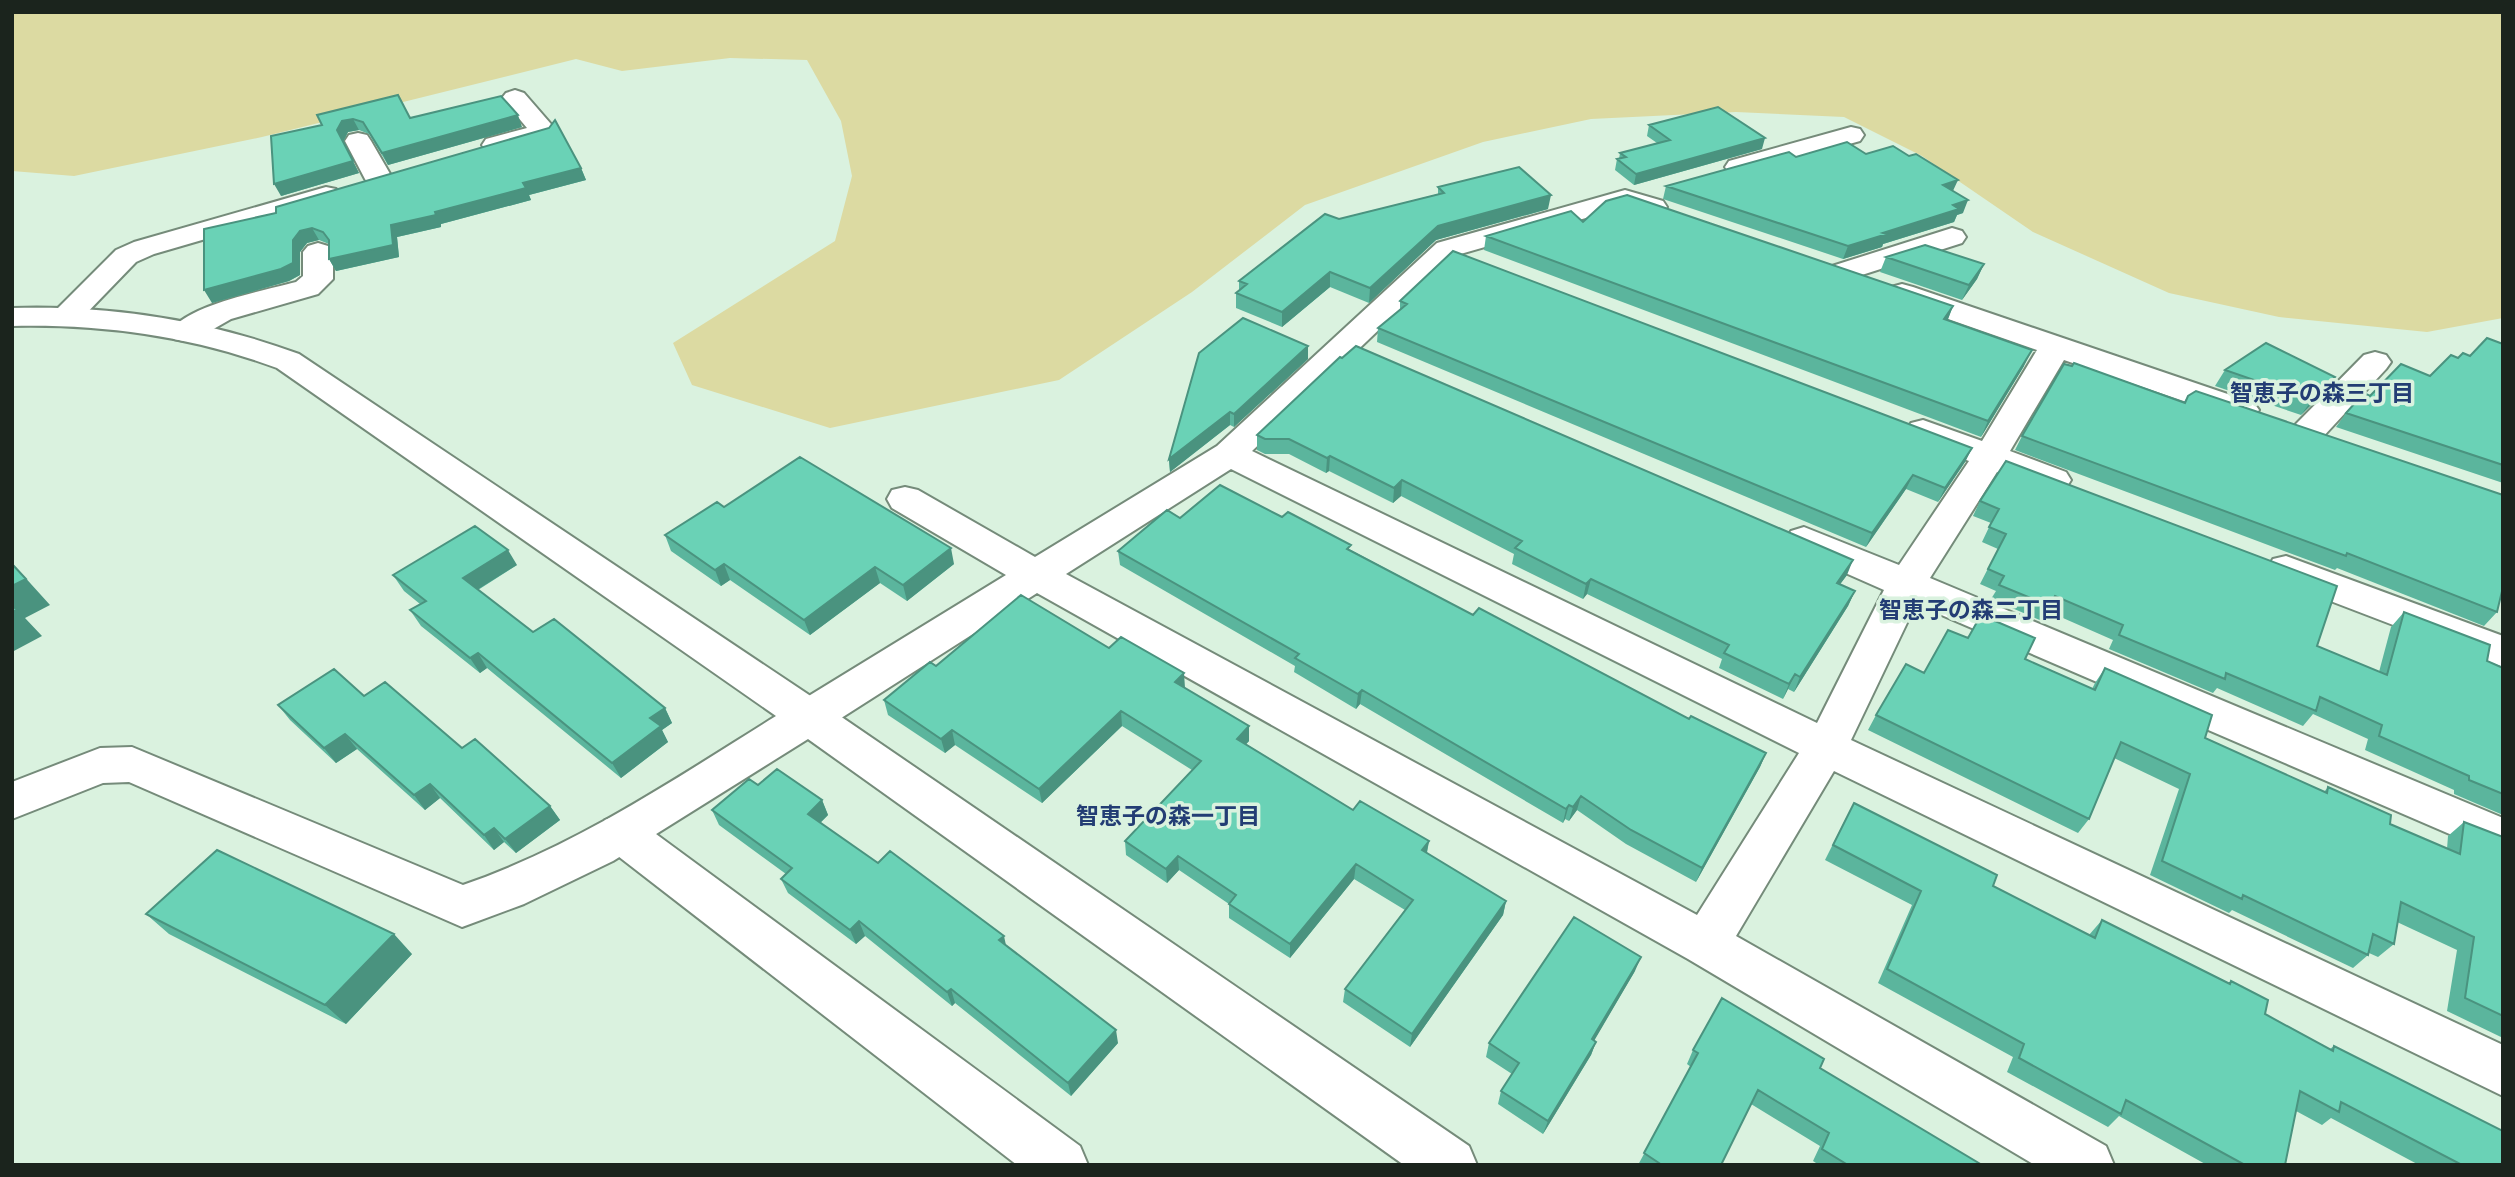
<svg xmlns="http://www.w3.org/2000/svg" width="2515" height="1177" viewBox="0 0 2515 1177" font-family="'Asap Condensed','Noto Sans JP',sans-serif">
  <style>
    .green { fill: #dcdaa2 }
    .lines { fill: none; stroke-linecap: round; stroke-linejoin: round }
    .street-casing { stroke: #758b7a; stroke-width: 4 }
    .secondary-casing { stroke: #758b7a; stroke-width: 4 }
    .street { fill: #fff; fill-rule: evenodd }
    .secondary { fill: #fff; fill-rule: evenodd }
    .wall { fill: #5bb59d }
    .shaded-wall { fill: #4a937f }
    .building { fill: #6ad2b6; stroke: #4a937f; stroke-width: 2 }
    .labels { text-anchor: middle; stroke-width: 7; stroke-linejoin: round; paint-order: stroke }
    .neighbourhood-label { font-size: 23px; font-weight: bold; fill: #233d74; stroke: #daf2df }
  </style>
  <rect width="100%" height="100%" fill="#daf2df"/>
  <path class="green" d="M12 12H2503V318L2427 332 2279 317 2169 293 2033 232 1922 156 1844 117 1736 112 1591 119 1483 142 1305 205 1192 292 1059 380 830 428 692 385 673 343 835 241 852 176 841 121 807 60 730 58 622 71 576 59 262 137 74 176 12 171Z"/>
  <g class="lines">
    <g class="street-casing">
      <path id="street" d="M515 90 524 93 557 131 553 137C533 142 506 156 486 151L482 145 486 139 527 128 502 98 506 93Z
        M1851 127 1860 129 1864 135 1860 141 1739 175 1729 173 1725 167 1729 161Z
        M358 133 367 135 371 141 393 179 389 185 379 187 369 185 365 179 345 141 349 135Z
        M326 187 336 189 340 195 336 201 154 254 136 262 78 322 67 324 56 322 51 315 116 250 134 242Z
        M1625 190 1663 201 1667 207 1663 213 1653 215 1624 207 1457 255 1252 451 1817 723 1884 590 1791 549 1785 540 1791 531 1804 527 1899 565 1969 461 1911 439 1906 431 1911 423 1923 420 1982 441 2037 350 1891 299 1887 293 1891 287 1902 284 1913 287 2254 403 2259 410 2254 417 2242 421 2064 360 2010 451 2066 472 2071 480 2066 488 2053 492 1997 472 1930 578 2503 818V857L1916 604 1851 740 2503 1045V1096L1834 771 1736 936 2106 1146 2114 1165H2035L1688 959 1037 593 824 729 809 733 794 729 788 717 794 705 1006 575 892 508 887 499 892 490 905 487 918 490 1035 557 1217 446 1437 243ZM1231 469 1799 753 1697 915 1066 574Z
        M1952 228 1962 231 1966 237 1962 243 1843 281 1832 278 1828 272 1832 266Z
        M318 243 328 246 333 252V279L318 294 231 319 196 339 185 341 174 339 169 332C189 304 263 291 296 282L303 276V252L308 246Z
        M2375 352 2386 355 2391 362 2386 369 2320 440 2308 443 2296 440 2291 432 2296 424 2364 355Z
        M2286 556 2503 636V667L2273 579 2267 569 2273 559Z
        M621 814 637 820 1080 1146 1088 1165H1017L605 846 598 833 605 820Z"/>
    </g>
    <g class="secondary-casing">
      <path id="secondary" d="M12 308C111 305 207 320 299 354L824 705 1469 1146 1477 1165H1404L808 739 613 861 524 904 462 927 129 782 103 783 12 819V782L100 748 132 747 463 885C576 846 675 779 776 716L277 368C191 336 103 324 12 326Z"/>
    </g>
    <use href="#street" class="street"/>
    <use href="#secondary" class="secondary"/>
  </g>
  <path class="wall" d="M398 95 410 118 522 127 388 165 369 134 359 130 348 132 343 142 359 173 281 196 322 125Z
    M1649 125 1762 149 1634 185 1615 170 1617 159H1619L1620 153 1657 143 1647 136Z
    M1866 154 1953 191 1963 213 1957 215 1954 222 1883 244 1882 247 1843 259 1663 199 1666 186 1796 157Z
    M581 168 586 180 529 195 531 200 441 224V227L397 237 399 257 336 271 329 259V244L319 240 307 243 300 252V275L289 281 212 303 204 229Z
    M1438 187 1548 209 1436 240 1369 303 1330 287 1282 327 1236 308V293L1239 291V281L1339 219 1438 194Z
    M1583 222 1953 306 1947 321 2024 366 1981 437 1484 250 1486 236Z
    M1886 257 1984 264 1977 279 1962 300 1880 272Z
    M1400 301 1972 448 1965 462 1938 502 1906 489 1866 547 1377 342 1378 328 1400 310Z
    M2503 344V483L2336 427 2346 413 2370 396 2430 376 2458 358 2470 356Z
    M1308 346V359L1234 427 1230 425 1170 472 1169 459Z
    M1340 357 1847 575 1840 584 1855 591 1848 606 1794 692 1788 689 1783 699 1719 668 1722 659 1587 594 1583 599 1512 564 1514 554 1401 496 1393 503 1329 471 1326 473 1289 454H1265L1257 450V435Z
    M2072 366 2184 402 2188 396 2497 612 2484 626 2337 568 2335 570 2015 450 2022 436Z
    M2225 370 2335 377 2324 392 2301 415 2215 386Z
    M1980 501 2379 672 2391 627 2404 612 2487 661 2503 668V815L2454 794V790L2365 750 2368 739 2313 714 2303 726 2217 688 2213 693 2109 649 2113 640 2047 611 2042 621 1991 599 1996 591 1980 584 1998 549 1982 542 1991 523 1973 516Z
    M724 507 954 564 907 601 880 583 810 635 730 580 721 586 671 551 665 535Z
    M1282 517 1351 550 1473 615 1689 719 1766 753 1760 767 1696 882 1626 844 1577 810 1569 821 1565 819 1563 823 1360 704 1356 709 1294 672 1295 666 1120 565 1118 551 1180 518Z
    M517 565 478 590 533 632 665 708 672 723 662 730 668 742 621 778 487 668 480 673 421 626 410 610 420 604 404 591 393 575Z
    M1968 638 2025 659 2092 689 2095 683 2105 668 2205 738 2324 792 2328 787 2390 824 2447 849 2448 836 2464 822 2503 837V1038L2447 1011 2457 950 2397 922 2394 944 2378 957 2369 953 2368 955 2353 968 2232 910 2229 913 2150 875 2179 789 2114 758 2089 819 2078 833 1868 730 1876 715 1924 673Z
    M1109 648 1185 688 1249 741 1246 744 1353 810 1429 841 1427 853 1506 901 1503 915 1410 1047 1343 1002 1345 989 1405 910 1354 879 1290 958 1229 918V904L1179 870 1167 883 1126 855 1125 841 1192 770 1122 726 1042 803 955 745 945 753 888 715 884 700 936 666Z
    M364 696 462 748 550 806 560 820 516 853 504 842 494 850 440 798 425 810 357 749 336 763 290 720 278 705Z
    M758 785 822 800 828 815 820 823 878 863 1006 946 1118 1043 1071 1096 955 1003 952 1006 865 936 856 944 788 893 781 879 786 874 719 825 712 810Z
    M1846 818 1993 886 2089 935 2102 920 2229 983 2231 981 2265 1014 2330 1049 2334 1046 2503 1165H2419L2331 1118 2322 1125 2296 1111 2285 1165H2207L2119 1116 2108 1127 2007 1072 2013 1057 1878 983 1912 905 1825 860Z
    M146 914 412 954 346 1024 169 934Z
    M1635 971 1594 1040 1596 1042 1591 1055 1543 1134 1498 1104 1501 1091 1512 1074 1486 1057 1489 1043Z
    M1693 1050 1820 1068 1982 1165H1819L1813 1161 1820 1146 1751 1104 1721 1165H1638L1691 1067 1687 1064Z"/>
  <path class="shaded-wall" d="M518 115 522 127 388 165 382 153Z
    M353 119 359 130 348 132 343 142 337 130 342 121Z
    M1765 138 1762 149 1634 185 1636 174Z
    M353 161 359 173 281 196 274 184Z
    M581 168 586 180 529 195 531 200 441 224V227L397 237 399 257 336 271 329 259 391 225 523 183Z
    M1958 180 1952 193 1943 185Z
    M1551 195 1548 209 1436 240 1369 303 1370 288 1438 226Z
    M1968 200 1963 213 1957 215 1954 222 1883 244 1882 247 1843 259 1848 246 1953 205Z
    M312 228 319 240 307 243 300 252V275L289 281 212 303 204 290 293 240 300 231Z
    M1984 264 1977 279 1962 300 1969 285Z
    M1330 272V287L1282 327V312Z
    M1953 306 1947 322 1944 319Z
    M1308 346V359L1234 427V414Z
    M2032 350 2024 366 1981 437 1988 421Z
    M2335 377 2324 392 2301 415 2312 400Z
    M1230 412V425L1170 472 1169 459Z
    M1972 448 1965 462 1938 502 1945 488Z
    M1330 456 1329 471 1326 473 1327 458Z
    M1913 475 1906 489 1866 547 1872 533Z
    M1402 480 1401 496 1393 503 1394 488Z
    M951 548 954 564 907 601 903 585Z
    M508 550 517 565 472 593 463 578Z
    M1853 560 1847 575 1830 598 1837 583Z
    M12 563 50 605 25 618 42 636 12 652Z
    M724 564 730 580 721 586 715 570Z
    M875 567 880 583 810 635 804 620Z
    M1591 579 1587 594 1583 599 1586 584Z
    M1855 591 1848 606 1794 692 1800 677Z
    M478 653 487 668 480 673 470 658Z
    M1184 673 1185 688 1175 682Z
    M1795 674 1788 689 1783 699 1789 684Z
    M1362 690 1360 704 1356 709 1358 694Z
    M665 708 672 723 662 730 668 742 621 778 612 763 650 718Z
    M1121 711 1122 726 1042 803 1039 789Z
    M1249 726V741L1237 754V739Z
    M952 730 955 745 945 753 941 739Z
    M345 734 357 749 336 763 324 748Z
    M1766 753 1760 767 1696 882 1702 868Z
    M430 784 440 798 425 810 414 795Z
    M1581 796 1577 810 1569 821 1573 807Z
    M822 800 828 815 814 829 808 814Z
    M1569 805 1565 819 1563 823 1566 809Z
    M550 806 560 820 516 853 505 839Z
    M494 828 504 842 494 850 484 835Z
    M1429 841 1426 856 1422 850Z
    M1178 856 1179 870 1167 883 1166 869Z
    M1356 864 1354 879 1290 958V944Z
    M1506 901 1503 915 1410 1047 1412 1034Z
    M859 921 865 936 856 944 850 930Z
    M394 934 412 954 346 1024 325 1005Z
    M1004 936 1007 950 999 940Z
    M1641 957 1635 971 1587 1053 1592 1039Z
    M951 989 955 1003 952 1006 947 992Z
    M1116 1030 1118 1043 1071 1096 1068 1083Z
    M1596 1042 1591 1055 1543 1134 1548 1121Z"/>
  <path class="building" d="M398 95 410 118 501 96 518 115 382 153 363 122 353 119 342 121 337 130 353 161 274 184 271 136 322 125 317 115Z
    M1718 107 1765 138 1636 174 1617 159 1626 157 1620 153 1670 140 1649 125Z
    M555 120 581 168 523 183 526 188 435 212 436 215 391 225 393 245 329 259V240L323 232 312 228 300 231 293 240V263L281 269 204 290V229L276 213V207L549 128Z
    M1847 142 1866 154 1893 146 1909 156 1916 154 1958 180 1943 185 1968 200 1953 205 1959 209 1883 233 1887 234 1848 246 1666 186 1789 152 1796 157Z
    M1519 167 1551 195 1438 226 1370 288 1330 272 1282 312 1236 293 1247 284 1239 281 1325 214 1339 219 1444 193 1438 187Z
    M1627 195 1953 306 1944 319 2032 350 1988 421 1486 236 1571 211 1583 222 1606 201Z
    M1925 245 1984 264 1969 285 1886 257Z
    M1453 251 1972 448 1945 488 1913 475 1872 533 1378 328 1407 304 1400 301Z
    M1243 318 1308 346 1234 414 1230 412 1169 459 1199 353Z
    M2487 338 2503 344V465L2346 413 2364 393 2370 396 2401 364 2430 376 2451 355 2458 358 2463 353 2470 356Z
    M2266 343 2335 377 2312 400 2225 370Z
    M1356 346 1853 560 1837 583 1855 591 1800 677 1795 674 1789 684 1724 653 1729 645 1591 579 1586 584 1515 548 1522 541 1402 480 1394 488 1330 456 1327 458 1289 439H1265L1257 435 1340 357 1342 358Z
    M2074 363 2185 403 2188 396 2196 391 2503 495V587L2497 612 2347 553 2346 556 2022 436 2064 364 2072 366Z
    M800 457 951 548 903 585 875 567 804 620 724 564 715 570 665 535 717 502 724 507Z
    M2006 461 2337 586 2317 646 2387 675 2404 612 2490 645 2487 661 2503 668V794L2469 780V776L2379 736 2382 725 2320 697 2316 711 2226 673 2225 679 2119 635 2123 625 2055 596 2050 606 1999 585 2004 576 1988 569 2006 534 1989 527 1999 509 1980 501Z
    M1220 485 1282 517 1288 512 1351 545 1347 549 1473 615 1479 608 1689 719 1691 716 1766 753 1702 868 1631 830 1581 796 1573 807 1569 805 1566 809 1362 690 1358 694 1295 658 1299 654 1118 551 1167 510 1180 518Z
    M475 526 508 550 463 578 533 632 554 619 665 708 650 718 661 726 612 763 478 653 470 658 410 610 426 601 393 575Z
    M12 564 26 579 12 586Z
    M1021 595 1109 648 1121 637 1184 673 1175 682 1249 726 1237 739 1353 810 1360 801 1429 841 1422 850 1506 901 1412 1034 1345 989 1413 900 1356 864 1290 944 1229 904 1236 895 1178 856 1166 869 1125 841 1201 761 1121 711 1039 789 952 730 941 739 884 700 930 662 936 666Z
    M12 605 17 610 12 612Z
    M1981 615 2035 638 2025 659 2095 690 2105 668 2212 715 2205 738 2327 793 2328 787 2391 815 2390 824 2460 854 2464 822 2503 837V1016L2465 998 2474 937 2401 902 2394 944 2373 934 2368 955 2243 895 2242 899 2162 861 2190 774 2121 742 2089 819 1876 715 1906 664 1924 673 1948 630 1968 638Z
    M334 669 364 696 385 682 462 748 475 739 550 806 505 839 494 828 484 835 430 784 414 795 345 734 324 748 278 705Z
    M777 769 822 800 808 814 878 863 890 851 1004 936 999 940 1116 1030 1068 1083 951 989 947 992 859 921 850 930 781 879 792 868 712 810 749 779 758 785Z
    M1854 803 1997 875 1993 886 2095 938 2102 920 2230 984 2231 981 2268 1000 2265 1014 2333 1051 2334 1046 2503 1131V1165H2462L2341 1102 2339 1112 2300 1091 2285 1165H2245L2126 1100 2121 1114 2019 1058 2024 1044 1887 969 1921 891 1833 845Z
    M217 850 394 934 325 1005 146 914Z
    M1574 917 1641 957 1592 1039 1596 1042 1548 1121 1501 1091 1519 1063 1489 1043Z
    M1722 998 1824 1059 1820 1068 1982 1165H1848L1822 1149 1829 1133 1758 1090 1721 1165H1662L1644 1153 1698 1053 1693 1050Z"/>
  <g class="labels">
    <g class="neighbourhood-label">
      <text x="2322" y="401">智恵子の森三丁目</text>
      <text x="1971" y="618">智恵子の森二丁目</text>
      <text x="1168" y="824">智恵子の森一丁目</text>
    </g>
  </g>
  <rect width="2515" height="1177" fill="none" stroke="#1b241d" stroke-width="28"/>
</svg>
